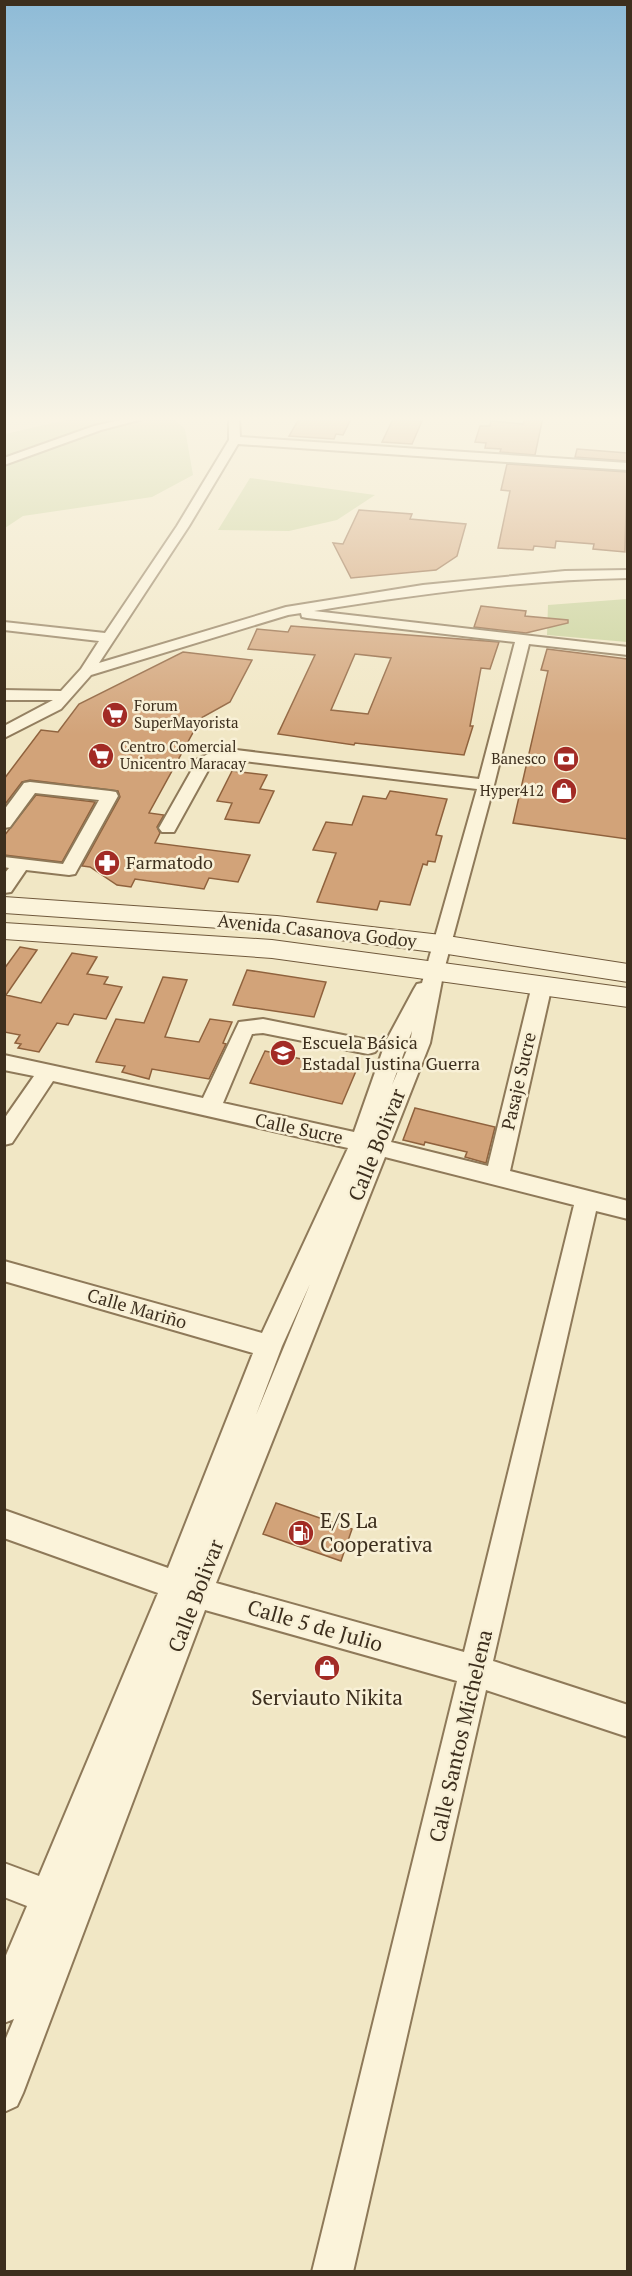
<svg xmlns="http://www.w3.org/2000/svg" width="632" height="2276" viewBox="0 0 632 2276" font-family="'PT Serif',serif">
  <style>
    .green { fill: #c7d198 }
    .building { fill: #d2a379; stroke: #8f623d; stroke-width: 1.5; fill-rule: evenodd }
    .lines { fill: none; stroke-linecap: round; stroke-linejoin: round }
    .street-casing { stroke: #8e7959; stroke-width: 4 }
    .secondary-casing { stroke: #70593c; stroke-width: 2 }
    .street { fill: #fbf3da; fill-rule: evenodd }
    .secondary { fill: #fbf3da; fill-rule: evenodd }
    .labels { text-anchor: middle; stroke-width: 5; stroke-linejoin: round; paint-order: stroke }
    .far-poi-label { font-size: 15px; fill: #3d2f1e; stroke: #f8f0d6; text-anchor: start }
    .poi-label { font-size: 18px; fill: #3d2f1e; stroke: #f8f0d6; text-anchor: start }
    .street-label { font-size: 18px; fill: #3d2f1e; stroke: #f8f0d6 }
    .near-street-label { font-size: 21px; fill: #3d2f1e; stroke: #f8f0d6 }
    .near-poi-label { font-size: 21px; fill: #3d2f1e; stroke: #f8f0d6; text-anchor: start }
  </style>
  <rect width="100%" height="100%" fill="#f1e7c5"/>
  <path class="green" d="M79 417H172L185 429 193 475 152 497 23 516 5 528V434Z
    M250 478 375 495 337 520 289 531 218 530Z
    M627 599V642L547 635 548 605Z"/>
  <path class="building" d="M300 417H352L343 435 336 434 334 439 289 436Z
    M525 417H543L535 455 500 452 501 449 485 448 486 443 475 442 480 426H490L491 421 523 424Z
    M393 419 422 421 412 444 382 442Z
    M577 449 627 453V461L575 457Z
    M507 464 627 472 625 552 593 549 594 544 556 541 555 548 534 546 533 550 498 548 510 491 501 490Z
    M359 510 412 514 410 519 466 524 457 556 436 570 351 578 333 543 343 544Z
    M481 606 526 611 525 616 568 620V623L526 633 474 627Z
    M291 626 499 642 490 669 481 668 470 726H473L464 755 355 743 354 745 278 734 315 655 248 649 257 629 288 632ZM355 654 391 658 368 714 331 710Z
    M547 649 627 659V839L513 823 548 671 541 670Z
    M183 652 252 660 230 702 201 718 149 813 164 815 157 827 160 833 155 843 250 855 238 882 209 878 204 889 135 879 131 887 117 885 90 867 82 866 120 797 118 791 30 780 22 782 6 803H4V779L41 730 58 732 79 704Z
    M232 771 267 775 260 789 274 791 259 823 225 819 232 803 217 801Z
    M390 791 447 799 436 835 442 836 435 862 428 861 427 865 423 864 410 905 380 901 377 910 317 902 336 853 313 850 326 822 352 825 363 796 386 799Z
    M36 795 95 802 62 862 4 855V836Z
    M20 947 37 950 6 995 41 1003 72 953 97 957 87 974 108 977 104 984 122 987 106 1019 74 1014 68 1025 57 1023 39 1052 18 1048 21 1044 15 1043 20 1035 4 1032V969Z
    M247 970 326 982 314 1017 233 1005Z
    M163 977 187 980 165 1037 199 1042 210 1019 232 1022 223 1043 226 1044 209 1079 152 1069 149 1079 122 1072 125 1066 96 1062 116 1019 144 1023Z
    M265 1051 356 1071 342 1104 250 1083Z
    M415 1108 495 1127 486 1163 465 1157 467 1152 425 1142 424 1145 403 1140Z
    M276 1503 352 1529 341 1561 263 1534Z"/>
  <g class="lines">
    <g class="street-casing">
      <path id="street" d="M133 417H150L101 430 4 465V458L94 426Z
        M229 417H239L240 437 628 463V470L238 444 189 526 99 663 286 607 423 585 565 571 628 570V578C522 580 418 594 314 611L628 647V655L529 644 494 785 444 970 430 1043 391 1142 488 1166 532 985 535 980 542 978 549 980 552 985 510 1171 628 1201V1219L596 1211 493 1661 628 1705V1737L486 1690 353 2272H312L457 1681 205 1610 23 2093 17 2106 4 2112V2043L14 2019 4 2023V1960L27 1906 4 1897V1863L39 1876 158 1593 4 1538V1510L168 1568 253 1353 4 1281V1261L262 1333 348 1148 53 1081 12 1143 4 1145V1119L34 1076 4 1070V1055L203 1098 239 1022 263 1019 368 1040 375 1042 379 1047 375 1052 368 1054 263 1033 252 1034 223 1103 354 1132 386 1041 414 989 417 984 422 983 477 789 236 760 218 761 211 765 174 832H162L159 828 198 759 214 751 236 750 479 779 515 642 307 618 302 617 301 613 288 615 91 675 61 709 4 738V726L53 700H4V690L61 691 81 669 99 641 4 630V622L105 633 177 526 229 440ZM412 1031 410 1043 392 1085ZM385 1157 574 1205 464 1652 216 1583ZM310 1284 256 1415 282 1346Z
        M30 782 110 791 116 792 118 796 75 874 69 875 26 870 11 892 4 893V874L9 868 4 867V857L63 864 99 800 35 793 10 827 4 828V810L24 783Z"/>
    </g>
    <g class="secondary-casing">
      <path id="secondary" d="M4 897 277 916 441 935 628 964V982L441 953 277 932 4 913Z
        M4 923 272 940 628 988V1007L272 958 4 939Z"/>
    </g>
    <use href="#street" class="street"/>
    <use href="#secondary" class="secondary"/>
  </g>
  <linearGradient id="sky" x2="0" y2="1"><stop stop-color="#8ebbd7"/><stop offset="0.57" stop-color="#f9f4e5"/><stop offset="1" stop-color="#f9f4e5" stop-opacity="0"/></linearGradient>
  <rect width="632" height="735" fill="url(#sky)"/>
  <defs>
    <g id="supermarket-disc" transform="scale(1.35)"><circle r="9.5" fill="#a22b25" stroke="#f8f0d6"/><path d="M-6-5.5h2.5l.6 2H6L4.5 2H-2.5L-4.4-4H-6ZM-1.5 3.2a1.3 1.3 0 1 0 .1 0ZM3 3.2a1.3 1.3 0 1 0 .1 0Z" fill="#fff"/></g>
    <g id="bank-disc" transform="scale(1.35)"><circle r="9.5" fill="#a22b25" stroke="#f8f0d6"/><path d="M-6-4H6V4H-6ZM0-2.3a2.3 2.3 0 1 0 0 4.6a2.3 2.3 0 1 0 0-4.6Z" fill="#fff"/></g>
    <g id="shop-disc" transform="scale(1.35)"><circle r="9.5" fill="#a22b25" stroke="#f8f0d6"/><path d="M-5-2.5h2.3a2.7 3.5 0 0 1 5.4 0H5L5.5 6h-11ZM-1.5-2.5h3a1.5 2.3 0 0 0-3 0Z" fill="#fff"/></g>
    <g id="pharmacy-disc" transform="scale(1.35)"><circle r="9.5" fill="#a22b25" stroke="#f8f0d6"/><path d="M-2-6h4v4h4v4h-4v4h-4v-4h-4v-4h4Z" fill="#fff"/></g>
    <g id="school-disc" transform="scale(1.35)"><circle r="9.5" fill="#a22b25" stroke="#f8f0d6"/><path d="M0-5L7-2L0 1L-7-2ZM-4 1L0 2.5L4 1V4Q0 6-4 4Z" fill="#fff"/></g>
    <g id="fuel-disc" transform="scale(1.35)"><circle r="9.5" fill="#a22b25" stroke="#f8f0d6"/><path d="M-5.5-6h7V0h2V4h1.3V-2.5L3-4.5l.8-.8L6-3V5H2.5V1h-1V6h-7ZM-4.2-4.7v3.2H.2V-4.7Z" fill="#fff"/></g>
  </defs>
  <g fill-rule="evenodd">
    <use href="#supermarket-disc" x="115" y="715"/>
    <use href="#supermarket-disc" x="101" y="756"/>
    <use href="#bank-disc" x="566" y="759"/>
    <use href="#shop-disc" x="564" y="791"/>
    <use href="#pharmacy-disc" x="107" y="863"/>
    <use href="#school-disc" x="283" y="1053"/>
    <use href="#fuel-disc" x="301" y="1533"/>
    <use href="#shop-disc" x="327" y="1668"/>
  </g>
  <g class="labels">
    <g class="far-poi-label">
      <text x="134" y="711">Forum<tspan x="134" dy="17">SuperMayorista</tspan></text>
      <text x="120" y="752">Centro Comercial<tspan x="120" dy="17">Unicentro Maracay</tspan></text>
      <text x="546" y="764" text-anchor="end">Banesco</text>
      <text x="544" y="796" text-anchor="end">Hyper412</text>
    </g>
    <g class="poi-label">
      <text x="126" y="869">Farmatodo</text>
      <text x="302" y="1049">Escuela Básica<tspan x="302" dy="21">Estadal Justina Guerra</tspan></text>
    </g>
    <g class="street-label">
      <text transform="translate(317 931) rotate(6)" y="6">Avenida Casanova Godoy</text>
      <text transform="translate(519 1081) rotate(-77)" y="6">Pasaje Sucre</text>
      <text transform="translate(299 1129) rotate(12)" y="6">Calle Sucre</text>
      <text transform="translate(137 1309) rotate(16)" y="6">Calle Mariño</text>
    </g>
    <g class="near-street-label">
      <text transform="translate(377 1145) rotate(-68)" y="7">Calle Bolivar</text>
      <text transform="translate(196 1596) rotate(-69)" y="7">Calle Bolivar</text>
      <text transform="translate(315 1626) rotate(16)" y="7">Calle 5 de Julio</text>
      <text transform="translate(461 1736) rotate(-77)" y="7">Calle Santos Michelena</text>
    </g>
    <g class="near-poi-label">
      <text x="320" y="1528">E/S La<tspan x="320" dy="24">Cooperativa</tspan></text>
      <text x="327" y="1705" text-anchor="middle">Serviauto Nikita</text>
    </g>
  </g>
  <rect width="632" height="2276" fill="none" stroke="#3d2f1e" stroke-width="12"/>
</svg>
